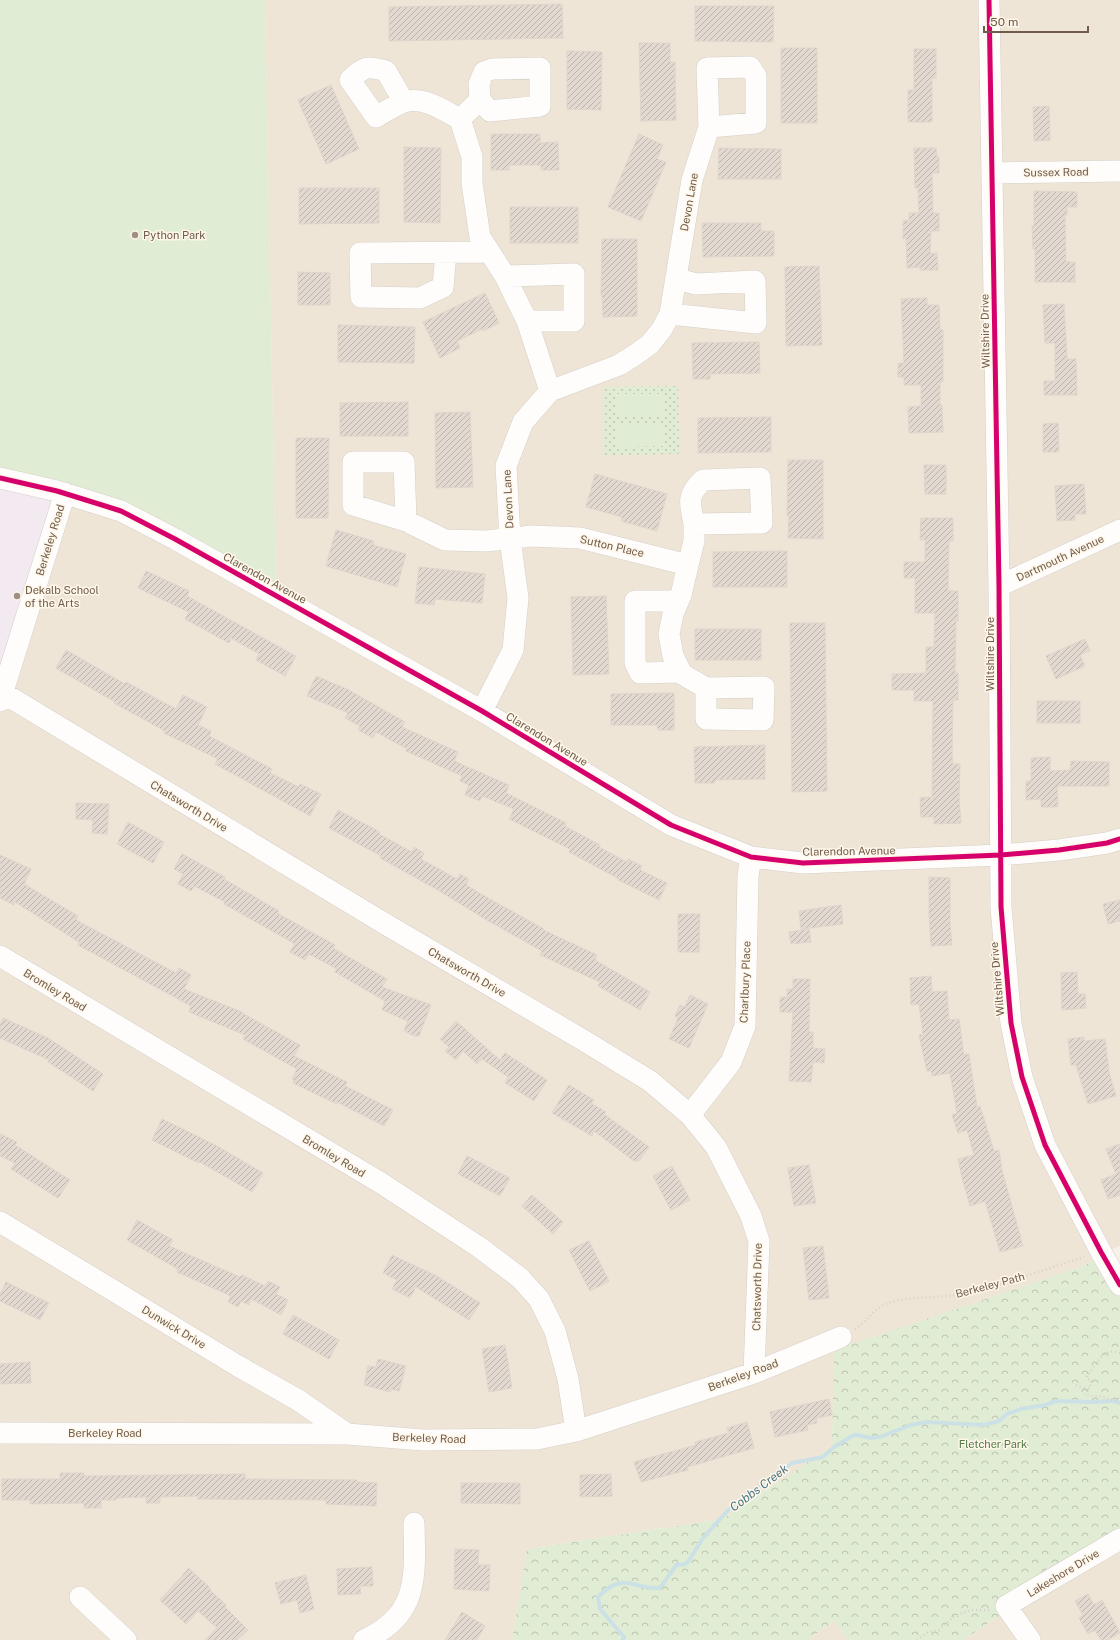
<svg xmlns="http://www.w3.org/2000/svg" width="1120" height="1640" viewBox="0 0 1120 1640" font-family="'Public Sans',sans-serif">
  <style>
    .residential { fill: #efe5d7 }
    .education { fill: #f3e9f1 }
    .green { fill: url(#green-dots) }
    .forest { fill: url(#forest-crowns) }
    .pitch { fill: #e1ecd4 }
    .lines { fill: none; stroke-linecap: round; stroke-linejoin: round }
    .stream { stroke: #cce1e5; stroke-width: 4 }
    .building { fill: url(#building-hatch); stroke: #ded5cc }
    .minor-casing { stroke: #d5cfc7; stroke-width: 22 }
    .path { stroke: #d6d0ca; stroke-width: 2.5; stroke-dasharray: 1 3; stroke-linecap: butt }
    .minor { stroke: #fefdfc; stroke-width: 21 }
    .cycleway-casing { stroke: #fef7ea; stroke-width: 8 }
    .cycleway { stroke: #d6006c; stroke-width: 5 }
    .poi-dot { fill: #a09082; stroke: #fef7ea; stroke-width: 1.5 }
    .labels { text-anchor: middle; stroke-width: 3; stroke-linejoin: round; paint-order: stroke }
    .street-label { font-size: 11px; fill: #715c4b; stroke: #fef7ea }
    .poi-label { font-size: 11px; fill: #715c4b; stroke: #fef7ea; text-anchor: start }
    .park-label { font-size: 11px; fill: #537c47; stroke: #fef7ea }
    .water-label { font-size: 12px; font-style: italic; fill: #477483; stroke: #fef7ea }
  </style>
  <defs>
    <pattern id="green-dots" width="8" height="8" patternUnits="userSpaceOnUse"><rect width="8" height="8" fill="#e1ecd4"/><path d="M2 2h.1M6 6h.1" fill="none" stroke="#bbc2ae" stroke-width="1.8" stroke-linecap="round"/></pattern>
    <pattern id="forest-crowns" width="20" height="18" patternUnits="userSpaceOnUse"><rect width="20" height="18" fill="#e1ecd4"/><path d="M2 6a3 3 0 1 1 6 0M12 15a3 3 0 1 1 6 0" fill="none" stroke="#bbc2ae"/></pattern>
    <pattern id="building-hatch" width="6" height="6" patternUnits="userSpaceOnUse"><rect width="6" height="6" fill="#e2dad1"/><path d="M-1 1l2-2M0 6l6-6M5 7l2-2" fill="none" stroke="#bcb4ac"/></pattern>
  </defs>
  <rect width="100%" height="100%" fill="#f6f2e9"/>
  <path class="residential" d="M265 0H1120V1246L1101 1254 1086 1265 835 1350 832 1446 723 1519 527 1549 512 1640H0V699L66 492 276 589Z
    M1120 1536V1640H963Z
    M834 1621 848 1640H807Z"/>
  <path class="education" d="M0 480 66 492 0 699Z"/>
  <path class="green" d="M678 386 679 454 604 455 603 387Z"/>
  <path class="forest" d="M1101 1254 1120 1286V1536L963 1640H848L834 1621 807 1640H512L527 1549 723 1519 832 1446 834 1350 1086 1265Z"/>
  <path class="pitch" d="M0 0H265L276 590 156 520 0 470Z
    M615 394H664L665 417H616Z
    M616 424H665V446L616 447Z"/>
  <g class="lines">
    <path class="stream" d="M623 1640 624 1637 600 1609 598 1597C624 1570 632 1590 660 1588L677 1564 683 1565 688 1562 703 1538 730 1508 792 1463 823 1457 834 1447 852 1436 857 1435 871 1438 880 1437 911 1425 926 1422 984 1425 999 1421 1007 1414 1021 1409 1045 1405 1056 1401 1092 1402 1113 1401 1120 1403"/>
  </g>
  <path class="building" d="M562 4 563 38 389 41V7Z
    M695 6H774L773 42 695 41Z
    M639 43H670V62H675L676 120 641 121Z
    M781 48H817V123H781Z
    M914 49H936V78H932V122H908V90H914Z
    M567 51 602 52 601 110 567 109Z
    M331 85 359 149 326 164 298 100Z
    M1049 106 1050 140 1034 141 1033 107Z
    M491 134H540V143L558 142 559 170H541V165H509V170H491Z
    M639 134 663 145 657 159 666 162 641 221 608 207Z
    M404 147 441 148 440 223 404 222Z
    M719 148 781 149V179H718Z
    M914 148H936L937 157H939V173H932L933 213H939V231H931L930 254 937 253 938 270H920V267L907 268 906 238 903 239V220L909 221V213H919L918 188H915Z
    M299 188H379V223L299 224Z
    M1034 191 1077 192V207H1067V215H1065L1066 262H1075V282H1035V249H1033L1032 226H1034Z
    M510 207H578V243H510Z
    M702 223H761V231H774V256L703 257Z
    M602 239H637V316L603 317 602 295H601Z
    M819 266 822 345 786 346 785 267Z
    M298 272 330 273V305H298Z
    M485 293 499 323 483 331 482 329 457 341 460 348 440 358 423 322Z
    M927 298V305H939L940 330H943V382H940V405H942L943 432 909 433 908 407 921 406V385H904V377H898V363H904L901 299Z
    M1064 304 1067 359H1076L1077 395H1044V381H1055V343H1045L1043 305Z
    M338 325 415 327 414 363 338 362Z
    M759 342 760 373 710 374V379H693L692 343Z
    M408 402V436H340V403Z
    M470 412 473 487 436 488 435 413Z
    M771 417V452L698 453V418Z
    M1058 423 1059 452H1043V424Z
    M296 438H329L328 518H296Z
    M788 460H823V539L788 538 789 516H787Z
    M924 465H946V494H925Z
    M595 474 667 494 657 531 621 521 622 517 586 507Z
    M1084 484 1086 514H1075V520L1057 521 1055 486Z
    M921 518H953V541H949L948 591H958V621H956L955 673H958V700H953L952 755 953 764H960L959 797 961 823 934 824V817H921L920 798 932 797 933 701H914V690H892V674L926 673V647H934L935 613H915V578H904V562H925V540H920Z
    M336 530 374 541 373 545 406 554 397 587 326 566Z
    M787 551V587H713V552Z
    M419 567 485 574 482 603 435 599 434 605 415 603Z
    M146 571 189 591 187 596 296 656 285 676 256 660 259 654 231 638 229 643 185 619 189 612 138 588Z
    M606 596 609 674 573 675 571 597Z
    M790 623H825L827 791 792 792Z
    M695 629H761V660H695Z
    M1085 639 1090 651 1080 655 1085 666 1056 679 1046 656Z
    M66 650 125 684 126 682 176 709 183 695 207 707 198 725 211 731 209 736 272 769 270 773 299 787 300 784 321 794 310 816 215 764 218 759 164 733 165 731 114 703 115 702 56 668Z
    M316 676 347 689 405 722 402 727 458 752 454 761 509 785 506 793 566 823 565 826 600 845 599 847 627 862 628 859 642 866 640 870 667 883 659 900 618 880 619 879 569 852 570 849 509 819 514 809 482 796 480 801 465 795 469 785 460 781 462 776 406 751 407 749 376 732 373 738 358 730 360 726 345 718 348 713 307 696Z
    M674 693V730H658L657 725H611V694Z
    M1037 701H1080V723H1037Z
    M765 745V779L715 780V783H695L694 747Z
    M1050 757V771L1070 770 1071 761 1109 762V786H1057L1058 807H1041V799L1026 800V781H1031V758Z
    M76 803 109 804 107 834 92 833 93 820 76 819Z
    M338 810 380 832 379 834 412 852 414 847 424 853 421 859 457 879 460 874 469 879 466 885 488 898 544 929 543 930 597 955 595 960 650 992 640 1010 598 986 600 982 540 955 542 951 485 919 436 889 380 858 381 856 329 828Z
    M128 822 164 842 153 863 117 844Z
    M182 854 225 877 224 879 279 911 277 913 335 945 333 948 387 979 382 987 431 1005 419 1036H414L404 1031 408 1021 382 1010 385 1001 335 972 337 969 309 954 305 960 290 952 295 944 224 904 225 902 194 886 191 891 178 884 183 874 174 869Z
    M0 855 31 869 24 884 78 916 76 920 176 973 179 968 191 975 184 989 242 1012V1013L300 1045 294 1056 347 1082 345 1086 393 1110 384 1126 337 1102V1104L293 1083 294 1080 292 1079 297 1069 243 1039 245 1035 189 1012 191 1006 78 945 79 942 15 902 14 905 0 898Z
    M929 877 950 878V923L952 945 931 946 929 914Z
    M1120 900V921L1108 924 1103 904Z
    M841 905 843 924 801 929 799 911Z
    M678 914H700L699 952H678Z
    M809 929 811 942 791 944 789 932Z
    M1077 972 1078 994H1085L1086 1008 1062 1010 1061 973Z
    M931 976 932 992 947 991 949 1020 959 1019 964 1055 969 1054 977 1107 980 1106 994 1151 999 1150 1002 1170 1023 1246 1000 1252 985 1201 970 1206 962 1178 958 1159 974 1155 967 1130 958 1133 952 1115 957 1113 950 1073 932 1076 931 1071H927L919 1035 923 1034 919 1004 911 1005 910 978Z
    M793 979H810L809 1032H813V1048L825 1049 824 1063 813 1062 811 1082 789 1081 793 1012H780V997H787V989H793Z
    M690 995 708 1004 689 1048 669 1039 678 1018 675 1016 680 1005 685 1007Z
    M3 1018 48 1038 103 1074 93 1091 48 1062 49 1060 0 1038V1025Z
    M456 1021 500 1060 505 1053 547 1080 534 1101 505 1083 508 1077 482 1059 477 1064 463 1051 456 1060 445 1051 449 1047 440 1039Z
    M1084 1037V1041L1105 1039 1109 1072 1116 1096 1088 1104 1076 1065H1071L1068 1039Z
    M569 1085 594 1100 591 1103 606 1112 604 1114 649 1147 639 1161H634L594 1131 592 1136 552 1113Z
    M162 1119 217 1146 263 1173 252 1192 200 1162 199 1163 152 1140Z
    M0 1134 17 1142 15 1145 70 1180 58 1198 11 1169 15 1163 0 1156Z
    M1120 1144V1195L1108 1199 1101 1180 1116 1174 1106 1149Z
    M467 1156 510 1178 500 1196 458 1174Z
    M809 1165 816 1203 794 1206 788 1168Z
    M672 1166 690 1200 671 1210 653 1176Z
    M532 1195 563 1222 553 1234 522 1206Z
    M137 1220 173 1240 169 1246 240 1277 242 1275 265 1286 268 1281 280 1287 276 1294 288 1300 281 1315 251 1299 249 1305 241 1301 238 1307 228 1302 231 1296 177 1272 178 1269 127 1240Z
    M589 1241 609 1281 590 1291 569 1250Z
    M823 1246 829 1298 809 1300 803 1248Z
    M392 1255 437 1276 480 1303 469 1320 416 1287 410 1298 392 1289 397 1280 383 1273Z
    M6 1282 49 1303 40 1320 0 1301V1294Z
    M293 1315 339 1340 329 1359 283 1334Z
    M505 1345 512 1388 489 1392 482 1349Z
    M378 1359 406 1366 399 1391 391 1389 390 1392 364 1385 368 1366 376 1367Z
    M30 1362 31 1383 0 1384V1364Z
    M829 1399 832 1415 816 1418 817 1423 807 1425 808 1430 775 1437 770 1412Z
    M747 1422 754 1448 687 1467 688 1470 641 1482 634 1462 696 1445 695 1442 729 1433 727 1428Z
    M60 1473H84V1476L245 1474V1479L357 1480V1482L377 1483 376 1506 326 1504V1500L198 1499V1496L160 1497V1503H146V1497L116 1498V1500H101V1508H84V1503L30 1504V1500H2V1479H60Z
    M611 1474 612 1496 580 1497V1475Z
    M461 1483H520V1504L461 1503Z
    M455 1549 479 1550 478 1565H490L489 1591 454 1589Z
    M372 1567 373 1586H360L361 1594 338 1595 337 1569Z
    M189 1568 211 1589 210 1590 226 1605 225 1607 248 1630 237 1640H205L217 1628 198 1611 186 1624 160 1600Z
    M306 1575 314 1609 300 1613 297 1600 281 1604 275 1583Z
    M1088 1594 1094 1605 1102 1600 1120 1633 1107 1640H1101L1095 1630 1088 1634 1079 1618 1083 1615 1075 1601Z
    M462 1612 485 1626 477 1640H445Z"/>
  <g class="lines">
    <g class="minor-casing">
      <path id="minor" d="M989 0 999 586 1001 907 1011 1023 1022 1077 1045 1145 1101 1252 1120 1285
        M480 100 490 111 540 106V68L492 69 484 72 479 84 480 100 460 119 472 157V183L480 237 505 276 527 321 550 391
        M404 102 386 71C366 65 364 67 350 80L376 117C385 112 395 105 404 102 423 96 443 110 460 119
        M992 173 1120 171
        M446 253 443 287 420 298 361 297 360 253 490 252
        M505 276 574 274V321H527
        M670 314 756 323 755 281 696 284 677 279
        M0 478 57 491 121 511 175 539 482 711 671 825 751 857 803 863 1001 855 1059 850 1107 843 1120 839
        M406 521 404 462H353V505L406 521 445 540 486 541 532 536 580 538 688 565 681 595 673 614 669 634 673 656 682 674 706 688V719L763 720 764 687 706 688
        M688 565 694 541V524L762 523 760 478 703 480C686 496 690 503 694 524
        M999 586 1120 530
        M678 601H635V663L640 673 681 672
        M3 693 387 925 583 1040 650 1081 690 1115 716 1147 751 1216 759 1241 754 1373
        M0 701 65 493
        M482 711 513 650 518 598 510 539 506 466 523 422 550 391 619 365 635 355 650 344 662 329 670 314 692 180 709 127 707 68 750 67 756 76V123L709 127
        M0 956 381 1183 479 1247 520 1278 539 1299 555 1331 568 1379 576 1431
        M690 1115 731 1062 745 1026 748 876 751 857
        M0 1222 238 1366 298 1400 347 1434
        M0 1433 347 1434 423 1440 537 1439 576 1431 754 1373 841 1337
        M80 1597 126 1640
        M364 1640C420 1615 415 1575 414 1523
        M1030 1640 1006 1606 1120 1539"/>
    </g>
    <path class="path" d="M855 1329C867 1322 873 1309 886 1304 909 1295 938 1299 961 1294 1002 1286 1045 1269 1084 1257
      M1120 1353C1104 1346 1095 1366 1087 1376V1379L1091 1380 1090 1388 1086 1389 1085 1395C1095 1397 1105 1395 1114 1401L1120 1397
      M1076 1385 1086 1389
      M917 1640 927 1633 939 1630 953 1617 962 1613 972 1610H990"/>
    <use href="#minor" class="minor"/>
    <g class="cycleway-casing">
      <path id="cycleway" d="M989 0 999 586 1001 907 1011 1023 1022 1077 1045 1145 1101 1252 1120 1285
        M0 478 57 491 121 511 175 539 482 711 671 825 751 857 803 863 1001 855 1059 850 1107 843 1120 839"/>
    </g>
    <use href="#cycleway" class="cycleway"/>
  </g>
  <g class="poi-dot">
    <circle cx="135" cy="235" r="4"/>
    <circle cx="17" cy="596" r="4"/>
  </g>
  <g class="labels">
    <g class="street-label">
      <text transform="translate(1056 172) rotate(-1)" y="4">Sussex Road</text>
      <text transform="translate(689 202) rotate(-80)" y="4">Devon Lane</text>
      <text transform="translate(985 331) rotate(-91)" y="4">Wiltshire Drive</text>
      <text transform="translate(508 499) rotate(-93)" y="4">Devon Lane</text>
      <text transform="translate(50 540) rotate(-73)" y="4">Berkeley Road</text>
      <text transform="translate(612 546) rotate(13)" y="4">Sutton Place</text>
      <text transform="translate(1060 558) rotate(-25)" y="4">Dartmouth Avenue</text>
      <text transform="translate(265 578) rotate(29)" y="4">Clarendon Avenue</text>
      <text transform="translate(990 654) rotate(-90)" y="4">Wiltshire Drive</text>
      <text transform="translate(547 739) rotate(31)" y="4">Clarendon Avenue</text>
      <text transform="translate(189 806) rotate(31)" y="4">Chatsworth Drive</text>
      <text transform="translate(849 851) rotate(-1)" y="4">Clarendon Avenue</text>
      <text transform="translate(467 972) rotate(30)" y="4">Chatsworth Drive</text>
      <text transform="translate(997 979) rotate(-95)" y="4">Wiltshire Drive</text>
      <text transform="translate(745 982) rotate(-88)" y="4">Charlbury Place</text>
      <text transform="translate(55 990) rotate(31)" y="4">Bromley Road</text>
      <text transform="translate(334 1156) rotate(31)" y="4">Bromley Road</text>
      <text transform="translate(990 1285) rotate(-15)" y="4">Berkeley Path</text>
      <text transform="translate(757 1287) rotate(-89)" y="4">Chatsworth Drive</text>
      <text transform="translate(174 1327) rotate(31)" y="4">Dunwick Drive</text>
      <text transform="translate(743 1375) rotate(-20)" y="4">Berkeley Road</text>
      <text x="105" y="1437">Berkeley Road</text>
      <text transform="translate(429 1438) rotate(2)" y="4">Berkeley Road</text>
      <text transform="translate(1063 1573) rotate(-31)" y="4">Lakeshore Drive</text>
    </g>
    <g class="poi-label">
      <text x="143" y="239">Python Park</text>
      <text x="25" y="594">Dekalb School<tspan x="25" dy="13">of the Arts</tspan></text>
    </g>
    <g class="park-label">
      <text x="993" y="1448">Fletcher Park</text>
    </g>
    <g class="water-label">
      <text transform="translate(759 1488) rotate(-37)" y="4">Cobbs Creek</text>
    </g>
  </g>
  <path d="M984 26v6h104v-6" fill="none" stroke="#715c4b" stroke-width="2"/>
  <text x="990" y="26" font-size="12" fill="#715c4b" stroke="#fef7ea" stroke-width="3" paint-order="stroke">50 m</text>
</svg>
